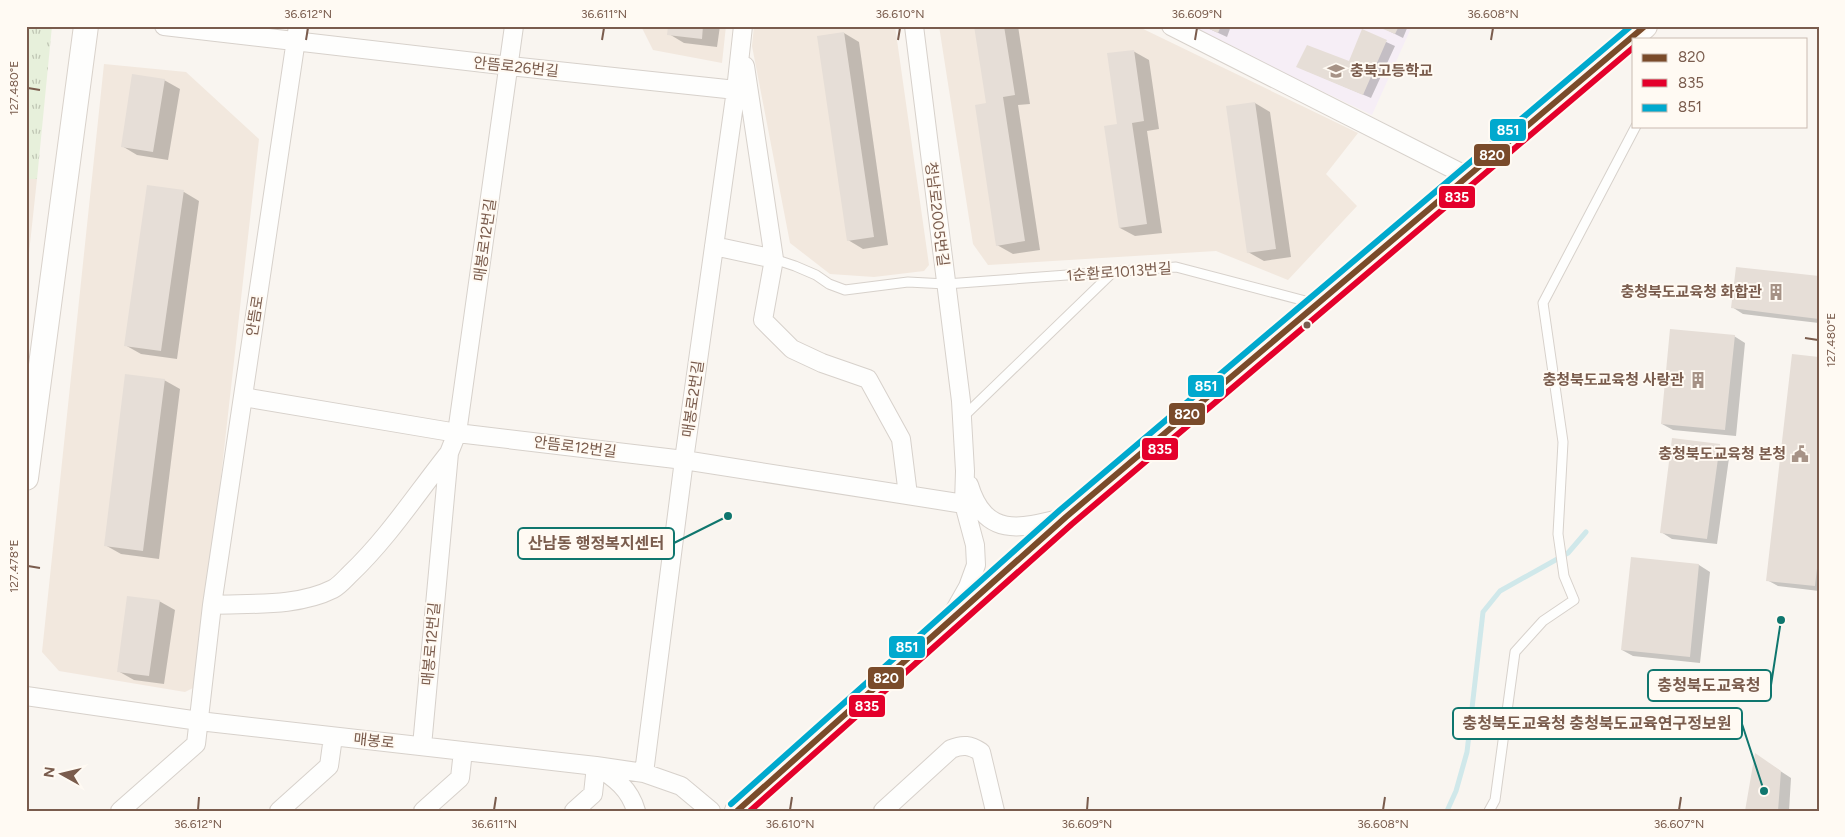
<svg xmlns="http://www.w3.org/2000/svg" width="1845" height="837" viewBox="0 0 1845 837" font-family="Figtree,'Noto Sans KR',sans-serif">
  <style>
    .residential { fill: #f2e8de }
    .education { fill: #f6eef6 }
    .grass { fill: url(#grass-tufts) }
    .shadow { fill: #0003 }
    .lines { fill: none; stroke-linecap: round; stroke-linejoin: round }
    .stream { stroke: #d0e8ea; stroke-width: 5 }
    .building { fill: #e6ded7 }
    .lane-casing { stroke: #d7d1cb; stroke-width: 11 }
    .street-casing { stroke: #d7d1cb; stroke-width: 20 }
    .secondary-casing { stroke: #d9d2cb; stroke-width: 26 }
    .lane { stroke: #fefefd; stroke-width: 9 }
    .street { stroke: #fefefd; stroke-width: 18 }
    .secondary { stroke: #fefefd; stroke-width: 24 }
    .bus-1-casing { stroke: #fffaf3; stroke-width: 10 }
    .bus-2-casing { stroke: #fffaf3; stroke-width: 10 }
    .bus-3-casing { stroke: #fffaf3; stroke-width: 10 }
    .bus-1 { stroke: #7a4b2a; stroke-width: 6 }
    .bus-2 { stroke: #e4002b; stroke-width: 6 }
    .bus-3 { stroke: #00a9ce; stroke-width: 6 }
    .ticks { fill: none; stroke: #7a5c4d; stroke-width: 2 }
    .bus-dot { fill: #7a5c4d; stroke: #fffaf3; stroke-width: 2 }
    .labels { text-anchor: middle; stroke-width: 4; stroke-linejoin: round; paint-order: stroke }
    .street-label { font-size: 15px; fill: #7a5c4d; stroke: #fffaf3 }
    .poi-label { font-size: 15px; font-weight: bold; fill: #7a5c4d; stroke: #fffaf3; text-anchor: end }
    .leader { fill: none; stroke: #0f766e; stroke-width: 2 }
    .callout-dot { fill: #0f766e; stroke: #fffaf3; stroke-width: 2 }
    .callout { fill: #fffaf3; stroke: #0f766e; stroke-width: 2 }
    .callout-label { font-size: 16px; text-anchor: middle; font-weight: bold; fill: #7a5c4d }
    .line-badge { stroke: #fffaf3; stroke-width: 2 }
    .badge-label { font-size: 14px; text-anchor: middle; font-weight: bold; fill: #fff }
    .neatline { fill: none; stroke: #7a5c4d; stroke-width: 2 }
    .ticks-label { font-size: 12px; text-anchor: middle; fill: #7a5c4d }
  </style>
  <defs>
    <pattern id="grass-tufts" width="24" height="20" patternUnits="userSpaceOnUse" patternTransform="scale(1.25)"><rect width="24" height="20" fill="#e7f0db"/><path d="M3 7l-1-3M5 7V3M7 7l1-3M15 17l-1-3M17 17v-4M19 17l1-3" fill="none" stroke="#c0c6b4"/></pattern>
  </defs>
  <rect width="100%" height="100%" fill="#f9f5f0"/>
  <path class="residential" d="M638 26H726L722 63 653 50 642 28Z
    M754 26H895L929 265 924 271 874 277 830 274 790 243 752 46Z
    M939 26H1137L1358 133 1326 174 1357 206 1288 280 1216 251 988 265 973 244Z
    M104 64 186 72 259 139 198 681 195 687 185 692 59 671 42 652Z
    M26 179H37L26 281Z"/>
  <path class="education" d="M1185 26H1412L1372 115Z"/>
  <path class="grass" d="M26 26H52L37 179H26Z"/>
  <path class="shadow" d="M670 26H720L717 47 684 43 669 34Z
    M975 26H1018L1030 104 1018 105 1040 250 1013 254 997 245 987 104Z
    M1203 26H1231L1227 37Z
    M1379 26H1408L1403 38Z
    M1362 31 1395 46 1371 98 1298 67 1350 63Z
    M844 33 859 42 888 245 863 249 848 240Z
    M1133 51 1149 60 1159 129 1147 131 1162 233 1135 236 1120 228 1118 125Z
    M164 80 180 89 168 160 137 155 122 146Z
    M1255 103 1270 112 1291 257 1264 261 1248 252Z
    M148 187 184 192 199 201 177 359 141 354 125 345Z
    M1819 278V323L1743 314 1732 307Z
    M1734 336 1745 343 1736 436 1673 430 1662 424Z
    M1819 358V591L1778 586 1767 580Z
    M164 380 180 389 159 559 121 554 105 545Z
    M1719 445 1730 451 1717 544 1672 539 1661 532Z
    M1632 559 1699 565 1710 572 1700 663 1633 656 1622 650Z
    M159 601 175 610 164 684 134 680 118 671Z
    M1765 761 1791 778 1789 811H1747Z"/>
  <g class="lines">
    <path class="stream" d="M1447 811 1456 791 1467 752 1483 612 1500 591 1568 553 1586 532"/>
  </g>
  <path class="building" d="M668 26H703L702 39 667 35Z
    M974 26H1004L1015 95 1003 97 1025 241 996 246 975 105 986 103Z
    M1203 26H1221L1218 33Z
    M1376 26H1399L1395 34Z
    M1362 29 1387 40 1363 95 1296 67 1307 45 1349 61Z
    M844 32 874 237 847 241 817 36Z
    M1134 50 1144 121 1132 123 1147 224 1119 228 1104 126 1117 124 1107 53Z
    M132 74 165 79 153 152 121 147Z
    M1255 102 1276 249 1247 253 1226 106Z
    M147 185 184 190 161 351 124 346Z
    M1736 267 1819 276V319L1731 308Z
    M1670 329 1735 335 1725 430 1661 424Z
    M1792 354 1819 357V551L1815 586 1766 581Z
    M125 374 165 379 143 551 104 546Z
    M1672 438 1720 444 1707 539 1660 533Z
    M1631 557 1699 564 1690 657 1621 650Z
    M127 596 160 600 149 676 117 672Z
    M1755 753 1781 771 1778 811H1745Z"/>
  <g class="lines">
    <g class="lane-casing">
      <path id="lane" d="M774 259 795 266 816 275 829 284 845 290 908 282 946 284 1176 267 1313 303
        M962 418 1113 272
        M1489 811 1495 800 1515 652 1543 621 1574 600 1564 576 1558 534 1563 442 1543 303 1636 126"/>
    </g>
    <g class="street-casing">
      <path id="street" d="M164 26 510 66 736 90
        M914 26 961 401 965 471 964 504 975 545 976 565 968 587 955 610
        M1171 26 1469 177
        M745 66 774 259 763 320 792 349 822 363 868 379 901 439 908 495
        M714 246 774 259
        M243 397 457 433 684 460 964 504
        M969 485C985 538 1020 529 1063 518
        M212 605C251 603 297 607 333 589 339 586 345 579 350 574 388 538 417 493 449 453
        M26 696 199 721 596 766 644 773 681 786 711 811
        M422 746 449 453 457 433 514 26
        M644 773 684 460 736 90 743 26
        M120 811 196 744 212 605 298 26
        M279 811 329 766 333 737
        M423 811 460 778 463 751
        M574 811 593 794 596 766C615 778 630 789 636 811
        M883 811 951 749C963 744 970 745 981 752L995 811"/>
    </g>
    <g class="secondary-casing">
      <path id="secondary" d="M26 478 86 26
        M737 811 1066 517 1645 26"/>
    </g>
    <use href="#lane" class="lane"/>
    <use href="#street" class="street"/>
    <use href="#secondary" class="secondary"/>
    <g class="bus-1-casing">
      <path id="bus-1" d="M737 811 1066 517 1645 26"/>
    </g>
    <g class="bus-2-casing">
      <path id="bus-2" d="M750 811 1072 524 1634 47"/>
    </g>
    <g class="bus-3-casing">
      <path id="bus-3" d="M731 804 1060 510 1631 26"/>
    </g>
    <use href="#bus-1" class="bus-1"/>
    <use href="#bus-2" class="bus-2"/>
    <use href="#bus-3" class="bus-3"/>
  </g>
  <path class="ticks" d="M306 40 308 28M602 40 604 28M898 40 900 28M1195 40 1197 28M1491 40 1493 28M28 88 40 90M1805 338 1818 340M28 566 40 568M198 810 199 797M494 810 496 797M790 810 792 797M1087 810 1088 797M1383 810 1385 797M1679 810 1681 797"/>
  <defs>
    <g id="school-bare" transform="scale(1.35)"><path d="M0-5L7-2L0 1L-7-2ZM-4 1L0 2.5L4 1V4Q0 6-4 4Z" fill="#a69286" stroke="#fffaf3" stroke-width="2.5" paint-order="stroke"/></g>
    <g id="building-bare" transform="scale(1.35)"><path d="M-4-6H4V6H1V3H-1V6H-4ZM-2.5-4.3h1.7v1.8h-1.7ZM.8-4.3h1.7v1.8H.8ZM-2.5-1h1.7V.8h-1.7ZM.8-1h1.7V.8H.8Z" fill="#a69286" stroke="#fffaf3" stroke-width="2.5" paint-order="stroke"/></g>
    <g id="civic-bare" transform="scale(1.35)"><path d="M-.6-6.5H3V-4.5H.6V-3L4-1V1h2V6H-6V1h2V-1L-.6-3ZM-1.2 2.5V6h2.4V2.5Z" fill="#a69286" stroke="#fffaf3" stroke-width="2.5" paint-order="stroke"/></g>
  </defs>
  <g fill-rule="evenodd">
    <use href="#school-bare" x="1336" y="71"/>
    <use href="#building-bare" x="1776" y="292"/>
    <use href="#building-bare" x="1698" y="380"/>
    <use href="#civic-bare" x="1800" y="454"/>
  </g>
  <circle class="bus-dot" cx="1307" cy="325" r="4.5"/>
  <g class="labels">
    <g class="street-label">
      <text transform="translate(516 67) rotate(6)" y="5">안뜸로26번길</text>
      <text transform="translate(937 214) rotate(83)" y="5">청남로2005번길</text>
      <text transform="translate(485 240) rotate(-82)" y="5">매봉로12번길</text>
      <text transform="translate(1119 272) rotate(-4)" y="5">1순환로1013번길</text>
      <text transform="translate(255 316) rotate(-81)" y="5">안뜸로</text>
      <text transform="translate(693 399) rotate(-82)" y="5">매봉로2번길</text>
      <text transform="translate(575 447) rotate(7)" y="5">안뜸로12번길</text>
      <text transform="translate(431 644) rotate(-85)" y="5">매봉로12번길</text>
      <text transform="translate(374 741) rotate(6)" y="5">매봉로</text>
    </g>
    <g class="poi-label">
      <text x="1350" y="76" text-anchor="start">충북고등학교</text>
      <text x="1762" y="297">충청북도교육청 화합관</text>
      <text x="1684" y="385">충청북도교육청 사랑관</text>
      <text x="1786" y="459">충청북도교육청 본청</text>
    </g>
  </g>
  <path class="leader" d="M728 516L674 543M1781 620L1771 685M1764 791L1742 724"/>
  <g class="callout-dot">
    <circle cx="728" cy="516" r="5"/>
    <circle cx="1781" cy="620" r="5"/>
    <circle cx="1764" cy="791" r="5"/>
  </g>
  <g class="callout">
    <rect x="518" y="528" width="156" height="31" rx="5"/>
    <rect x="1648" y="670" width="123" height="31" rx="5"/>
    <rect x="1453" y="708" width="289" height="31" rx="5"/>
  </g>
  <g class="callout-label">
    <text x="596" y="549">산남동 행정복지센터</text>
    <text x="1709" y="691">충청북도교육청</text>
    <text x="1597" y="729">충청북도교육청 충청북도교육연구정보원</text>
  </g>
  <g class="line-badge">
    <rect x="1489" y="118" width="38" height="24" rx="5" fill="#00a9ce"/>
    <rect x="1473" y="143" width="38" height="24" rx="5" fill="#7a4b2a"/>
    <rect x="1438" y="185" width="38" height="24" rx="5" fill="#e4002b"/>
    <rect x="1187" y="374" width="38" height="24" rx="5" fill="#00a9ce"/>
    <rect x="1168" y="402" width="38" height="24" rx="5" fill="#7a4b2a"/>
    <rect x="1141" y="437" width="38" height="24" rx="5" fill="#e4002b"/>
    <rect x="888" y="635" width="38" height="24" rx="5" fill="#00a9ce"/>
    <rect x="867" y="666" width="38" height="24" rx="5" fill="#7a4b2a"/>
    <rect x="848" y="694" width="38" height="24" rx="5" fill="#e4002b"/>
  </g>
  <g class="badge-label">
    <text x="1508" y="135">851</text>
    <text x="1492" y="160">820</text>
    <text x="1457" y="202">835</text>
    <text x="1206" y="391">851</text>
    <text x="1187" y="419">820</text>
    <text x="1160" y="454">835</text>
    <text x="907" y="652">851</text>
    <text x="886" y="683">820</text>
    <text x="867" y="711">835</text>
  </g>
  <rect width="1845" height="837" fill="none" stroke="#fffaf3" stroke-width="55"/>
  <rect x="1632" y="38" width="175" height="90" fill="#fffaf3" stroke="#cabbb1"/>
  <rect x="1642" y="54" width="25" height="8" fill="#7a4b2a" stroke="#cabbb1"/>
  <text x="1678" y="62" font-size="15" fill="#7a5c4d">820</text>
  <rect x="1642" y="79" width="25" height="8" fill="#e4002b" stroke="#cabbb1"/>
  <text x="1678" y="88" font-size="15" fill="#7a5c4d">835</text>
  <rect x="1642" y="104" width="25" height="8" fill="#00a9ce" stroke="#cabbb1"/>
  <text x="1678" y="112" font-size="15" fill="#7a5c4d">851</text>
  <g transform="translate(62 774) rotate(278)" stroke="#fffaf3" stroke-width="4" paint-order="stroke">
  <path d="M0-4L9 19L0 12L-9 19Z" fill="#7a5c4d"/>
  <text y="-8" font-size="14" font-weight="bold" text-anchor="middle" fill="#7a5c4d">N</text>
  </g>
  <rect x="28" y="28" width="1790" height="782" class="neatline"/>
  <g class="ticks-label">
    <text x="308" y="18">36.612°N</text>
    <text x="604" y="18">36.611°N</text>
    <text x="900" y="18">36.610°N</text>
    <text x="1197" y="18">36.609°N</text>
    <text x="1493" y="18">36.608°N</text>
    <text transform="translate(14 88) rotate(-90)" y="4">127.480°E</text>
    <text transform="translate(1831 340) rotate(-90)" y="4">127.480°E</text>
    <text transform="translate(14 566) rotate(-90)" y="4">127.478°E</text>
    <text x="198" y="828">36.612°N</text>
    <text x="494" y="828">36.611°N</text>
    <text x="790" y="828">36.610°N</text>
    <text x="1087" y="828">36.609°N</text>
    <text x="1383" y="828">36.608°N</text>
    <text x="1679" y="828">36.607°N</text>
  </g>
</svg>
